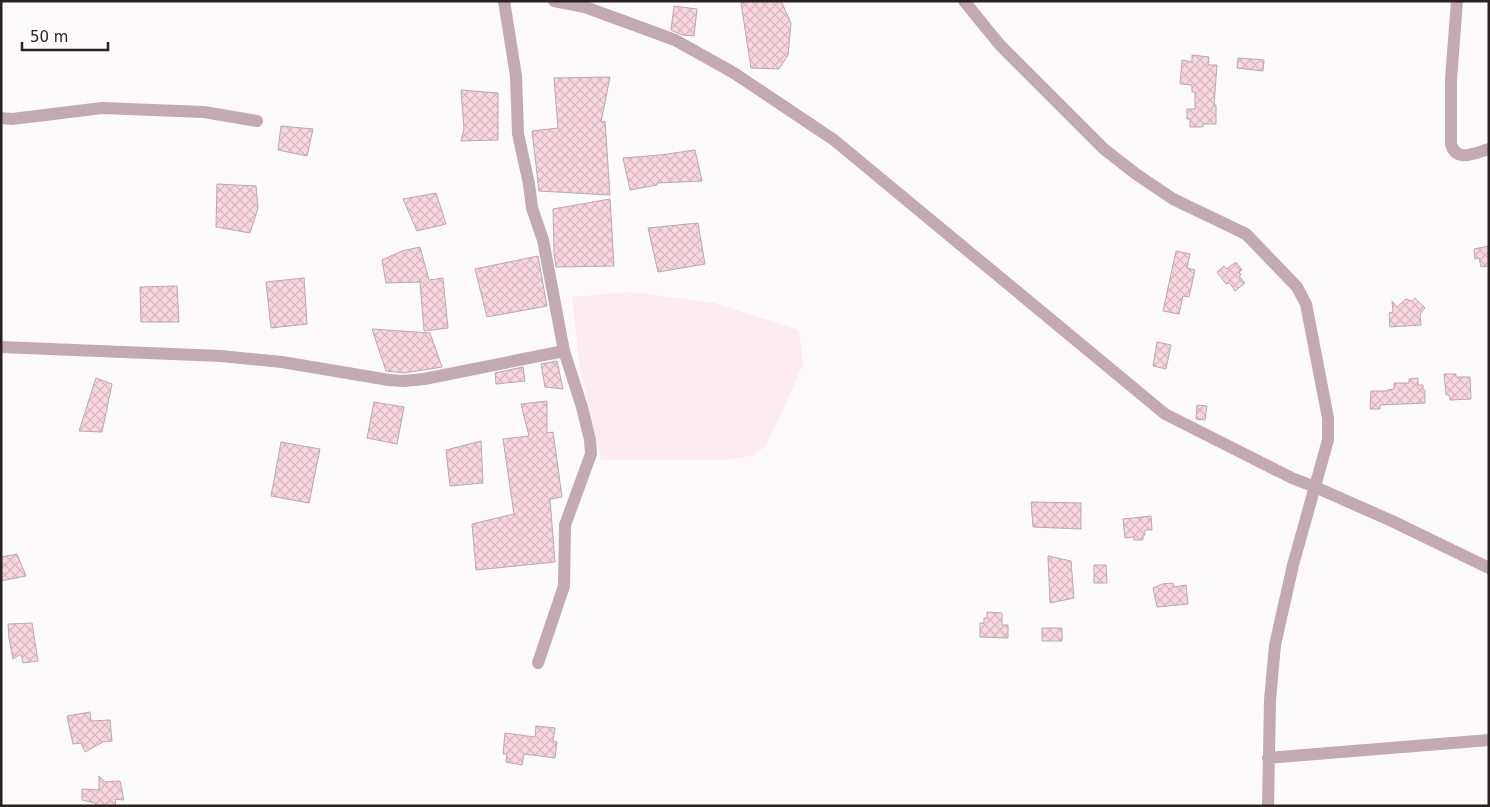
<svg xmlns="http://www.w3.org/2000/svg" width="1490" height="807" viewBox="0 0 1490 807" font-family="'DejaVu Sans',sans-serif">
  <style>
    .built { fill: #fcecf1 }
    .building { fill: url(#building-cross-hatch); stroke: #b9a9ae }
    .lines { fill: none; stroke-linecap: round; stroke-linejoin: round }
    .minor { stroke: #c3a9b1; stroke-width: 12 }
  </style>
  <defs>
    <pattern id="building-cross-hatch" width="8" height="8" patternUnits="userSpaceOnUse" patternTransform="scale(1.25)"><rect width="8" height="8" fill="#f9d5df"/><path d="M0 0l8 8M0 8l8-8" fill="none" stroke="#d5b7bf"/></pattern>
  </defs>
  <rect width="100%" height="100%" fill="#fdfafb"/>
  <path class="built" d="M630 292 715 303 799 330 803 365 767 444 755 455 727 460H601L580 369 572 297Z"/>
  <path class="building" d="M749 1H781L791 23 788 55 779 69 751 68 741 3Z
    M674 6 697 9 694 36 682 35 671 30Z
    M1192 55 1209 57 1208 65H1217L1214 105H1216V124H1203V127H1190V119H1187V109H1195V92H1192V85L1180 84 1182 60 1192 62Z
    M1238 58 1264 60 1263 71 1237 68Z
    M610 77 601 122 605 121 610 195 539 191 532 131 558 128 554 78Z
    M461 90 498 93V140L461 141 464 129Z
    M281 126 313 129 307 156 278 150Z
    M695 150 702 181 657 183V185L630 190 623 158 660 155Z
    M217 184 256 186 258 208 250 233 216 227Z
    M436 193 446 224 417 231 403 199Z
    M610 199 614 266 556 267 554 253 553 209Z
    M698 223 705 264 658 272 648 228Z
    M1489 246V266L1481 267 1479 258 1475 259 1474 249Z
    M420 247 429 280 443 278 448 328 424 331 420 282 386 283 382 260 402 251Z
    M1176 251 1190 254 1187 268 1195 270 1189 297 1183 296 1179 314 1163 311Z
    M538 256 547 306 487 317 475 269Z
    M1236 262 1242 270 1239 272 1241 275 1239 276 1245 283 1235 291 1230 283 1226 284 1217 272 1224 266 1226 269Z
    M304 278 307 324 271 328 266 282Z
    M177 286 179 322H141L140 287Z
    M1415 298 1425 308 1420 314 1421 325 1390 327 1389 313 1393 312 1392 301 1397 307 1406 299 1412 301Z
    M372 329 430 333 442 367 404 373 386 371Z
    M1157 342 1171 345 1166 369 1153 366Z
    M557 361 563 389 545 387 541 364Z
    M523 367 525 381 496 384 495 373Z
    M1444 374H1456V377H1470L1471 399 1450 400 1449 395H1446Z
    M96 378 112 384 102 432 79 431Z
    M1418 378V385H1423V390H1425V403L1380 405V409H1370L1371 391H1387V390L1394 389V383H1409V379Z
    M547 401V433L553 432 562 497 550 499 555 562 476 570 472 524 514 514 503 439 529 436 521 404Z
    M374 402 404 407 397 444 367 438Z
    M1197 405 1207 406 1205 420 1196 419Z
    M481 441 483 483 450 486 446 450Z
    M281 442 320 449 309 503 271 496Z
    M1031 502 1081 503V529L1033 527Z
    M1151 516 1152 530H1145V535H1143V540H1134V537L1125 538 1123 519Z
    M17 554 26 576 1 581V557Z
    M1048 556 1071 561 1074 598 1050 603Z
    M1094 565H1106L1107 583H1094Z
    M1173 583 1174 587 1186 585 1188 604 1157 607 1153 588 1162 584Z
    M987 612 1002 613V625H1008V638L980 637V623H984V618H987Z
    M32 623 38 661 23 663 21 654 13 659 9 638 8 624Z
    M1042 628H1062V641H1042Z
    M90 712 91 721 110 720 112 741 103 742 85 752 81 743 73 744 67 716Z
    M536 726 555 728 553 741 557 742 555 758 524 754 522 765 506 762 507 754H503L505 733 535 737Z
    M99 776 105 782 120 781 124 800 115 799 116 806H96L95 803 82 800V789L99 790Z"/>
  <g class="lines">
    <path class="minor" d="M504 1 516 76 518 134 529 184 532 208 543 240 564 351 582 407 590 440 591 454 565 525 564 586 538 663
      M554 1 585 7 675 40 734 73 834 140 1165 414 1292 478 1315 487 1392 521 1489 568
      M964 1 1000 45 1104 149 1136 174 1173 199 1246 234 1297 287 1306 304 1328 418V440L1293 565 1275 645 1270 700 1268 806
      M1457 1 1451 79V144C1456 163 1475 153 1489 149
      M1 118 12 119 102 108 204 112 257 121
      M1 347 221 356 282 362 389 380 404 381 424 379 564 351
      M1268 758 1489 740"/>
  </g>
  <rect width="1490" height="807" fill="none" stroke="#282223" stroke-width="5"/>
  <path d="M22 42v8h86v-8" fill="none" stroke="#282223" stroke-width="2.5"/>
  <text x="30" y="42" font-size="15" fill="#282223" stroke="#fdfafb" stroke-width="4" paint-order="stroke">50 m</text>
</svg>
